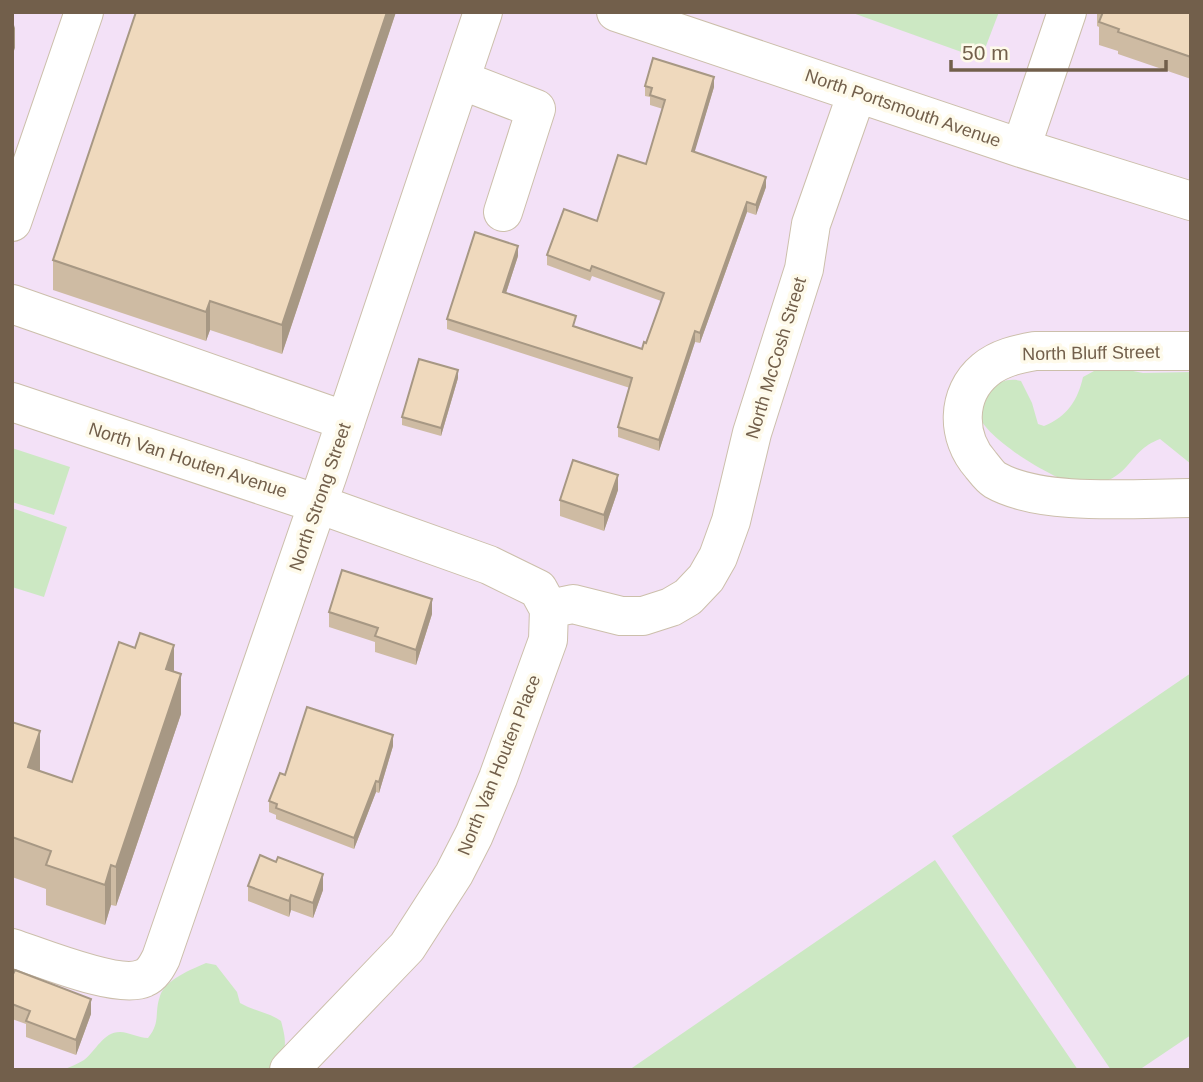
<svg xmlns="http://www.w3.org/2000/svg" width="1203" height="1082" viewBox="0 0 1203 1082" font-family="Helvetica,sans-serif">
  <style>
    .education { fill: #f3e1f7 }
    .green { fill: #cce8c3 }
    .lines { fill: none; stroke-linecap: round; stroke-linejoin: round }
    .minor-casing { stroke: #ccbfab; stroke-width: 40 }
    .minor { stroke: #fff; stroke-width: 38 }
    .wall { fill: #cebba3 }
    .shaded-wall { fill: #a79884 }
    .building { fill: #efd9bd; stroke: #a79884; stroke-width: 2 }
    .labels { text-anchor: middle; stroke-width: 7; stroke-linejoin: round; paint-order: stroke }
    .street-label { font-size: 18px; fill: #725f4b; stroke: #fefaea }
  </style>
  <rect width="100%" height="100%" fill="#fbf6e4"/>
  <path class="education" d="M12 12H1191V1070H12Z"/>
  <path class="green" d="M850 12H999L981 59Z
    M1118 368 1143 373 1191 372V464L1160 439C1125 452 1133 482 1085 485 1063 487 986 439 980 417 977 407 984 394 991 388 999 381 1011 378 1021 381L1032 403 1038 424 1044 426C1067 417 1078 400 1083 377L1094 371Z
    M12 448 70 467 54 515 12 502Z
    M12 508 67 527 44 597 12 587Z
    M1191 673V1035L1139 1070H1111L952 836Z
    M935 860 1078 1070H629Z
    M206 963 216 965 237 992 240 1003C254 1011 268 1012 281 1021 287 1043 287 1050 275 1070H63C69 1067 78 1064 84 1060 96 1051 103 1032 120 1032 129 1032 138 1038 148 1038 161 1022 154 1013 160 996 165 980 192 969 206 963Z"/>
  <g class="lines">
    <g class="minor-casing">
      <path id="minor" d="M616 12 1021 148 1191 201
        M461 80 536 109 503 212
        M1021 148 1067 12
        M12 222 84 12
        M12 304 346 421
        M1191 351H1035C1018 354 999 358 985 370 956 394 956 437 981 465 985 470 990 477 995 480 1042 507 1137 498 1191 498
        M12 402 318 504 489 565 538 589 549 609 548 640 498 778 474 835 454 874 407 947 289 1070
        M549 609 573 604 621 616H643L671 607 688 597 706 578 718 557 731 521 752 433 804 269 811 224 857 93
        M12 948C40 957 119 990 144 978 152 975 157 966 161 958L328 474 483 12"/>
    </g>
    <use href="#minor" class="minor"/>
  </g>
  <path class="wall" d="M396 12 282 354 210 330 206 341 53 290V260Z
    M1097 12H1191V79L1118 54V51L1099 45V27L1097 26Z
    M645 86 714 87 694 152 766 187 756 215 747 212 700 343 695 342 659 451 618 437V427L630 388 447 329V319L518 256 506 293 576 327 642 349 646 343 661 301 592 276 590 281 547 265V255L597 221 646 164 663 109 650 105V97L645 96Z
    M458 378 441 436 402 425V417Z
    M618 490 604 531 560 516V500Z
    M329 612 432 614 416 665 375 652V642L329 627Z
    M174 672 181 714 116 906 111 905 105 925 46 905V889L12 877V722L40 771 72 782Z
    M393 746 379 793 376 792 354 849 276 819V815L269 812V801L285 775Z
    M248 886 323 890 313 918 291 910 289 917 248 901Z
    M12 976 91 1014 76 1055 26 1037V1024L12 1019Z"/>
  <path class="shaded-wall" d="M387 12H396L282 354V325Z
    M15 25V48L12 56V34Z
    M714 77V87L692 161V151Z
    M766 177V187L756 215V205Z
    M747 202V212L700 343V333Z
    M518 246V256L503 302V292Z
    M210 301V330L206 341V312Z
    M695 331V342L659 451V440Z
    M458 370V378L441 436V428Z
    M618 475V490L604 531V515Z
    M432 599V614L416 665V650Z
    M174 645V684L166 669Z
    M181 674V714L116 906V867Z
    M40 731V771L28 767Z
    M393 735V746L379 793V782Z
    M376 781V792L354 849V838Z
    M111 865V905L105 925V885Z
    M323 874V890L313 918V903Z
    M291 895V910L289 917V901Z
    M91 999V1014L76 1055V1040Z"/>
  <path class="building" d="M136 12H387L282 325 210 301 206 312 53 260Z
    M1103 12H1191V57L1118 32 1119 29 1099 22Z
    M653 58 714 77 692 151 766 177 756 205 747 202 700 333 695 331 659 440 618 427 632 378 447 319 475 232 518 246 503 292 576 316 573 326 642 349 644 342 646 343 664 293 592 266 590 271 547 255 564 209 597 221 618 155 646 164 665 100 650 95 652 88 645 86Z
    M419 359 458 370 441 428 402 417Z
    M573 460 618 475 604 515 560 500Z
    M342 570 432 599 416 650 375 636 378 628 329 612Z
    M140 633 174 645 166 669 181 674 116 867 111 865 105 885 46 865 51 851 12 837V722L40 731 28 767 72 782 119 642 135 648Z
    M307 707 393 735 379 782 376 781 354 838 276 808 277 804 269 801 280 773 285 775Z
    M260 855 276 862 278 857 323 874 313 903 291 895 289 901 248 886Z
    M15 970 91 999 76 1040 26 1021 30 1011 12 1004V976Z"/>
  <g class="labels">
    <g class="street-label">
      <text transform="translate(903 108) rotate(19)" y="6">North Portsmouth Avenue</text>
      <text transform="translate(1091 353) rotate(-1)" y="6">North Bluff Street</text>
      <text transform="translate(776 358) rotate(-73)" y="6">North McCosh Street</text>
      <text transform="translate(188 460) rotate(18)" y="6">North Van Houten Avenue</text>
      <text transform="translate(320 497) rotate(-71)" y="6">North Strong Street</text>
      <text transform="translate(499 765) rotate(-68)" y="6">North Van Houten Place</text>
    </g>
  </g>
  <rect width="1203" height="1082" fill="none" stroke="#725f4b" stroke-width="28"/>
  <path d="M951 60v10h215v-10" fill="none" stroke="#725f4b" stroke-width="3.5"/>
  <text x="962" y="60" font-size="21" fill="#725f4b" stroke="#fefaea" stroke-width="5" paint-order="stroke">50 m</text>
</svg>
